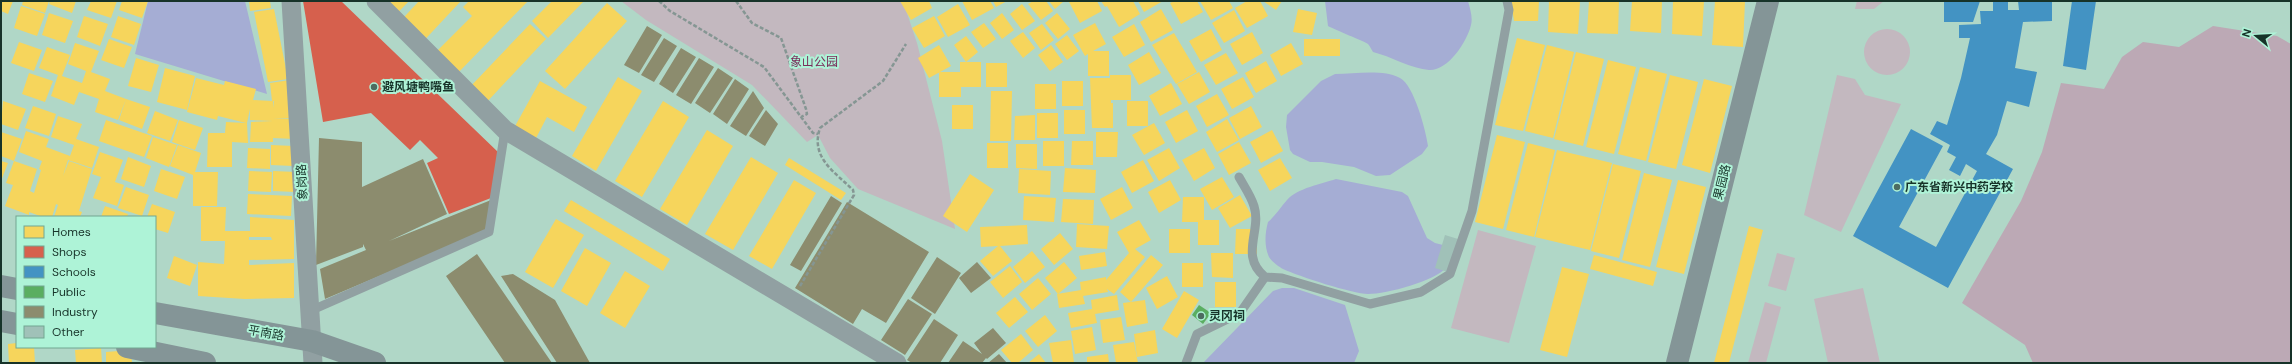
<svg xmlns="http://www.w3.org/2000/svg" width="2292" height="364" viewBox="0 0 2292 364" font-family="'DM Sans','Noto Sans SC',sans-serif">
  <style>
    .green { fill: #c3b8bf }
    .forest { fill: #bca9b5 }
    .water { fill: #a5add4 }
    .homes { fill: #f6d55c; fill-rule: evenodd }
    .shops { fill: #d6604d }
    .schools { fill: #4393c3 }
    .public { fill: #5aae61 }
    .industry { fill: #8c8c6e }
    .building { fill: #a0c1b8 }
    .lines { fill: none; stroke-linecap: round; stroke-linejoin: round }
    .path { stroke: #859693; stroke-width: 2.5; stroke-dasharray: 4 2; stroke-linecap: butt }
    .lane { stroke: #91a0a2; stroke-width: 9 }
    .street { stroke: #91a0a2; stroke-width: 19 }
    .secondary { stroke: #849597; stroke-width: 22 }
    .poi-dot { fill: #4d6c60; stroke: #aef3d7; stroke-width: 1.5 }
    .labels { text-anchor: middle; stroke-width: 4; stroke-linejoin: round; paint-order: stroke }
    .park-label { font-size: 12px; fill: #7a2c5a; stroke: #aef3d7 }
    .poi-label { font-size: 12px; font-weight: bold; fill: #173329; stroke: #aef3d7; text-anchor: start }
    .street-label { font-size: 12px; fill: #173329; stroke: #aef3d7 }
  </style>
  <rect width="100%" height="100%" fill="#b0d7c7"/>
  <path class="green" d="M621 1H903L917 43 942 141 955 229 858 189 830 158 818 135 807 142 752 85 646 20Z
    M1857 1H1884L1874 9H1855Z
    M1864 52a23 23 0 1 1 46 0a23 23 0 1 1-46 0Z
    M1837 75 1855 79 1865 95 1901 104 1841 232 1804 215Z
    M1478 230 1536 246 1509 343 1451 328Z
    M1777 253 1795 258 1786 291 1768 286Z
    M1863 288 1880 363H1828L1814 299Z
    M1765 302 1781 307 1766 363H1748Z"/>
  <path class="forest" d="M2213 26 2277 36 2291 44V363H2033L2025 345 1962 303 2021 201 2042 152 2061 83 2104 89 2122 57 2143 42 2179 47Z"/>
  <path class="water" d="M148 1H245L267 94 135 54Z
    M1325 1H1468C1470 9 1473 17 1471 25 1467 42 1448 71 1429 70 1412 69 1390 56 1373 52 1371 49 1370 46 1368 44 1366 42 1333 29 1328 26Z
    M1335 74C1355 74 1383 69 1400 78 1414 85 1426 131 1428 146L1422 154 1390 175 1376 176 1354 167 1322 162H1310L1293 154 1290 150 1286 127 1287 115 1321 81Z
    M1336 179 1402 192 1408 196 1427 238 1435 243 1451 247 1447 267C1435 281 1387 294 1368 294 1353 294 1298 276 1283 269 1279 267 1271 261 1269 257 1264 246 1265 233 1268 222 1276 215 1280 208 1287 200 1298 188 1321 184 1336 179Z
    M1282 288H1294L1345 305 1359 351 1354 363H1203L1273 291Z"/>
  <path class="homes" d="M1 1H13L8 14 1 11Z
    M23 1H49L45 13 22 5Z
    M50 1H76L72 13 49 4Z
    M91 1H117L111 18 87 10Z
    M122 1H148L142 18 119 10Z
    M249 1H270L271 8 250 11Z
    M376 1H409L388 23Z
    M419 1H461L417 48 394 28Z
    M469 1H528L455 76 434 54 472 16 463 7Z
    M552 1H584L548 38 532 21Z
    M900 1H929L932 8 911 20Z
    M962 1H990L994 8 972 20Z
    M993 1H1007L996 7Z
    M1033 1H1046L1053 11 1041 20 1028 4Z
    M1049 1H1064L1055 9Z
    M1071 1H1097L1102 11 1080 23 1069 2Z
    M1101 1H1133L1140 14 1119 27 1107 6 1105 7Z
    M1138 1H1163L1144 12Z
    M1174 1H1197L1203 12 1181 24 1170 3Z
    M1200 1H1229L1233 8 1211 20Z
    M1247 1H1260L1268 16 1247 28 1235 8Z
    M1263 1H1282L1276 10Z
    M1511 1H1539L1538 21H1514Z
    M1549 1H1580L1578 34 1548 32Z
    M1589 1H1619L1618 34 1587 33Z
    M1632 1H1662L1661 33 1630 31Z
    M1673 1H1704L1702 36 1672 34Z
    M1715 1H1745L1743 47 1712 45Z
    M607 3 627 21 565 89 545 71Z
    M958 4 970 25 948 37 937 17Z
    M1022 4 1035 21 1022 30 1010 14Z
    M21 6 45 14 37 36 14 28Z
    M274 9 288 79 268 82 254 12Z
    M1161 9 1173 30 1151 42 1140 22Z
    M1298 9 1317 13 1312 35 1293 32Z
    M1234 10 1245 31 1224 43 1212 23Z
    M49 13 73 21 65 43 42 35Z
    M1002 13 1014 30 1002 39 990 23Z
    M1057 13 1070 29 1058 39 1045 23Z
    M84 16 108 24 100 46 77 37Z
    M118 16 141 24 134 45 111 37Z
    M934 16 945 36 924 48 912 28Z
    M984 23 996 39 983 48 971 32Z
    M1095 23 1106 44 1093 51H1109V76H1088V54L1085 56 1073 35Z
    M530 24 546 39 485 104 469 88Z
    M1042 24 1054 40 1041 50 1029 33Z
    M1134 24 1145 45 1124 57 1112 37Z
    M1211 29 1222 50 1201 62 1189 41Z
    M1023 32 1035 48 1023 58 1010 41Z
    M1252 32 1263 53 1242 65 1230 44Z
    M1174 33 1197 72 1176 84 1152 45Z
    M1067 35 1079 51 1067 60 1055 44Z
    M966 36 978 52 966 62 954 45Z
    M1517 38 1545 45 1523 131 1495 125Z
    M109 39 132 47 124 68 101 60Z
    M1304 39H1340V56H1304Z
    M19 42 42 50 34 71 11 63Z
    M75 43 99 51 91 72 110 79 105 91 126 99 118 120 95 112 99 99 79 92 74 105 51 96 58 75 39 68 47 47 70 55 62 76 82 83 86 71 68 64Z
    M1291 43 1303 64 1281 76 1270 55Z
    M939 45 951 66 929 78 918 58Z
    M1051 45 1063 62 1050 71 1038 55Z
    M1547 45 1574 52 1553 138 1525 131Z
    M1149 52 1161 73 1139 85 1128 65Z
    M1576 52 1604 59 1583 146 1554 139Z
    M1226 53 1238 73 1216 85 1204 65Z
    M136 58 159 65 151 92 128 86Z
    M1608 60 1636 67 1614 154 1586 147Z
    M1266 61 1277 81 1256 93 1245 73Z
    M960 62H981V87H961V97H939V72H960Z
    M986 63H1007V87H986Z
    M1640 67 1667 74 1646 161 1618 154Z
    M165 68 195 76 187 110 157 102Z
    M1199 72 1210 92 1189 104 1177 84Z
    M29 73 53 81 45 102 22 94Z
    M1110 75H1131V100H1111V103H1113V128H1092L1090 78H1110Z
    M1670 75 1698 82 1676 169 1648 162Z
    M618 77 642 91 596 171 572 156Z
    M1243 77 1254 97 1232 109 1221 89Z
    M196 78 224 85 225 81 256 89 253 100 273 101 274 108V101H272L270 83 290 80 296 118H273L296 119 295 139 273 138V142H250L251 122 273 121 250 120V109L247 123 248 143 232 142V167H207L208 133H225L226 122 246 123 218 116 217 120 187 112Z
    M1704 79 1732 86 1710 173 1682 165Z
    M540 81 587 107 574 132 547 117 535 140 514 128Z
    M1062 81H1083V106H1062Z
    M1171 83 1182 104 1160 116 1149 96Z
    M1035 84H1056V109H1035Z
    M991 91H1012L1011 141H990Z
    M1217 94 1229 115 1207 127 1196 106Z
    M126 99 150 107 142 129 119 120Z
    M3 101 26 109 18 130 1 124Z
    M663 101 689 117 642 197 615 181Z
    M1127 101H1148V126H1127Z
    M952 105H973V129H952Z
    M33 106 56 114 49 136 25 128Z
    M1251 106 1262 127 1240 139 1229 118Z
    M1064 110H1085V134H1064Z
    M1187 110 1198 131 1176 143 1165 122Z
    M155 111 178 120 170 141 147 133Z
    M1037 113H1058V138H1037Z
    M1035 115V140H1014L1015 116Z
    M58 116 82 124 76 139 99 147 92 168 68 160 63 176 69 161 92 169 79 211 82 212 80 217H54L58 205 56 204 52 217H43L29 212V215L5 206 13 185 6 183 14 161 37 169 30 191 34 193 41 170 39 169 42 161 19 152 26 131 49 139 46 147 70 156 74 145 51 137Z
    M1227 119 1239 140 1217 152 1206 132Z
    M106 120 152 136 144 157 99 141Z
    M179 120 203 128 195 150 172 142Z
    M1154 123 1165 143 1144 155 1132 135Z
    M707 130 733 146 687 225 660 209Z
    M1272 130 1283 151 1261 163 1250 142Z
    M1 132 22 139 14 161 1 156Z
    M1096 132H1118L1117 157H1096Z
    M1497 135 1525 142 1503 229 1475 222Z
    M153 137 177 145 169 167 146 158Z
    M1043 141H1064V166H1043Z
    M1072 141H1093V165H1071Z
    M1239 142 1251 163 1229 175 1218 154Z
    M987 143H1008V168H987Z
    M1528 143 1555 150 1534 237 1506 230Z
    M1016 144H1037V169L1016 168Z
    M178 145 201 153 195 172H218L217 206H193V175L170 166Z
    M271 145 294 146 293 166 271 165Z
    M248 148 270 149V169L247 168Z
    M1169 148 1180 168 1159 181 1147 160Z
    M1204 148 1215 168 1194 181 1182 160Z
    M1557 150 1612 163 1590 250 1535 237Z
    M100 152 123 160 115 182 124 185 117 206 93 198 101 177 92 174Z
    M128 157 151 166 144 187 121 179Z
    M751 157 778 173 733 250 705 234Z
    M789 158 846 193 841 200 785 165Z
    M1280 158 1292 178 1270 191 1258 170Z
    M1143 160 1154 181 1132 193 1121 172Z
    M1 161 8 163 1 181Z
    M1613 164 1641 171 1619 258 1591 251Z
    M1065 168 1096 170 1095 193 1063 192Z
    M161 169 185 177 177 199 154 191Z
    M1019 169 1051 171 1050 195 1018 193Z
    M249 171 272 172 271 192 248 191Z
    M273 171 296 172 295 192 273 191Z
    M1644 173 1672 180 1650 267 1622 260Z
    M970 174 994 190 967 232 943 216Z
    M1222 177 1234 197 1212 210 1200 189Z
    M794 180 816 193 772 269 749 256Z
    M1170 180 1181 200 1159 213 1148 192Z
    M1678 180 1706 187 1684 274 1656 267Z
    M126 187 149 195 142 216 118 208Z
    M1122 187 1133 208 1111 220 1100 199Z
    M248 194 292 196 291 216 247 214Z
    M1240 195 1252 216 1230 228 1218 208Z
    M1024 196 1056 198 1054 222 1023 220Z
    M1183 197H1204V220H1219V245H1198V222H1182Z
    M1063 199 1094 200 1093 224 1061 222Z
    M571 200 670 259 663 271 564 211Z
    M152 204 175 212 168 233 155 229V217H147Z
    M105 206 128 214 127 217H101Z
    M201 207H226L225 231H250V217L294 220V259L249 260V265L294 263V298L245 299 198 296V262L224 264 225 241H201ZM249 237H271L272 240H249Z
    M556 219 584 235 553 288 525 272Z
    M1139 220 1151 240 1135 249 1145 257 1114 294 1107 289 1108 292 1083 296 1085 304 1059 308 1057 294 1081 290 1080 282 1106 277V280L1129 253 1117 232Z
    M1077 224 1109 226 1107 249 1076 247Z
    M1027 225 1028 244 1000 246 1012 261 993 276 980 261 998 246 981 247 980 227Z
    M1749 226 1763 230 1729 363H1714Z
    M1169 229H1190V253H1169Z
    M1236 229H1257V254H1235Z
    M1060 233 1073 249 1054 265 1041 249Z
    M585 248 611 263 587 306 561 291Z
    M1032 251 1045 267 1025 283 1013 267Z
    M1105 252 1107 266 1081 270 1079 256Z
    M1211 253H1233V278L1212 277Z
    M1151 255 1163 265 1131 302 1120 292Z
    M1594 255 1657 272 1653 286 1590 269Z
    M174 256 197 265 190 286 167 278Z
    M1064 262 1077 278 1058 294 1045 278Z
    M1182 263H1203V287H1182Z
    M1010 266 1022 282 1003 298 990 282Z
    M1562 267 1589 274 1567 357 1540 350Z
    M625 271 650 286 625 328 600 313Z
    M1167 276 1178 297 1157 309 1146 288Z
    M1038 278 1051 294 1032 310 1019 294Z
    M1215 282H1236V307H1215Z
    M1184 291 1199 300 1177 338 1162 329Z
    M1117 295 1119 310 1095 314 1097 323 1071 328 1068 313 1092 309 1091 300Z
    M1015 297 1028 312 1009 328 996 313Z
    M1145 300 1148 323 1127 327 1123 303Z
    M1045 315 1057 331 1038 347 1025 331Z
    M1121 317 1125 340 1103 343 1100 320Z
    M1092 327 1096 350 1075 354 1071 331Z
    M1155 330 1158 353 1137 357 1134 334Z
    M1021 334 1033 350 1018 363H1012L1001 350Z
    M1071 340 1074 363H1053L1049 343Z
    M1134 342 1138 363H1116L1113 345Z
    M17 343V347H34L35 363H9L8 344Z
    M101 348 102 363H76L75 350Z
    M131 350 132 363H106V352Z
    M1039 354 1046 363H1028Z
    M1108 354 1109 363H1087V357Z"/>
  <path class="shops" d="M303 1H341L499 153 491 198 449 214 427 163 438 158 420 140 410 150 371 113 323 122Z"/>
  <path class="schools" d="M1944 1H1980L1973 22H1944Z
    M1993 1H2008V10H2019L2018 1H2052V21L2023 22 2015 68 2037 72 2029 107 2007 101 1997 135 1986 154 2013 169 1948 288 1853 236 1911 129 1943 146 1899 227 1936 247 1977 171 1966 164 1960 176 1949 170 1956 157 1947 152 1950 145 1930 134 1937 121 1947 125 1961 78 1970 38H1959V25L1981 24 1980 11H1993Z
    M2072 1H2096L2086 70 2063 66Z"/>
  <path class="public" d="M1199 305 1211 313 1203 324 1192 315Z"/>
  <path class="industry" d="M647 26 662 35 639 73 624 65Z
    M664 38 677 46 654 82 641 75Z
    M681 48 696 57 673 93 659 84Z
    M699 58 714 67 691 104 676 95Z
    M718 68 733 78 710 113 695 103Z
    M735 79 749 89 727 124 713 114Z
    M753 91 764 108 746 136 730 126Z
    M766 110 778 124 765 146 749 136Z
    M319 138 362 142V187L423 159 447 214 389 241 491 200 486 231 325 299 320 269 366 250 363 244V247L316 265Z
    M831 196 842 203 801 271 790 265Z
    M847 202 929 252 886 323 862 309 853 324 795 288Z
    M477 254 552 363H505L446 276Z
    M937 257 961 273 935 314 911 298Z
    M977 262 991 278 971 293 959 278Z
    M513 274 555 300 590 363H557L501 276Z
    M908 299 932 314 905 355 881 340Z
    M934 319 958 335 940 363H912L907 360Z
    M993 328 1006 343 987 359 986 358 982 363H948L963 341 982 354 974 343Z
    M999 354 1007 363H988Z"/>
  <path class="building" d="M1445 235 1458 239 1448 272 1435 268Z"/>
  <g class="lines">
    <path class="path" d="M659 1 670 11 764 67 813 133 818 134
      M736 1 752 23 781 38 806 109 807 114 801 117
      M800 286 854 195 853 190C835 172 810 158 820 128L883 81 906 44"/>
    <path class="lane" d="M1239 177C1244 186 1251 196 1254 206 1262 231 1239 256 1265 277
      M310 311 489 232 505 130
      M1186 363 1197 334 1240 313 1265 277 1282 278 1370 304 1421 292 1450 274 1472 211 1509 10 1507 1"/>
    <path class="street" d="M291 1 313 363
      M376 1 505 130 897 363"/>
    <path class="secondary" d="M1 286 17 289
      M155 313 312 341 375 363
      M1 321 17 324
      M127 347 205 363
      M1677 363 1768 1"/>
  </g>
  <g class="poi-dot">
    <circle cx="374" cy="87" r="4"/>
    <circle cx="1897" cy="187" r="4"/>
    <circle cx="1201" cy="316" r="4"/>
  </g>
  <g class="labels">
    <g class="park-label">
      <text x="814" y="66">象山公园</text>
    </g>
    <g class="poi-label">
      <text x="382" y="91">避风塘鸭嘴鱼</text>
      <text x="1905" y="191">广东省新兴中药学校</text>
      <text x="1209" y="320">灵冈祠</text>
    </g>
    <g class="street-label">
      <text transform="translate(302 182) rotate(-93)" y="4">象岗路</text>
      <text transform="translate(1722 182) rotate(-76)" y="4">果园路</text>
      <text transform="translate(266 333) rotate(10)" y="4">平南路</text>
    </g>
  </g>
  <rect width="2292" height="364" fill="none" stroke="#173329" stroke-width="4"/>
  <rect x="16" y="216" width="140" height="132" fill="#aef3d7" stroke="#72a691"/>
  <rect x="24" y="226" width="20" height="12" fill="#f6d55c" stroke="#72a691"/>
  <text x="52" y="236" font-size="12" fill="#173329">Homes</text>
  <rect x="24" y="246" width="20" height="12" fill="#d6604d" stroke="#72a691"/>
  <text x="52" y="256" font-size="12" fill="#173329">Shops</text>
  <rect x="24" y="266" width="20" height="12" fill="#4393c3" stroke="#72a691"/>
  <text x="52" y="276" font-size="12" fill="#173329">Schools</text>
  <rect x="24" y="286" width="20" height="12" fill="#5aae61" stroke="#72a691"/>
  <text x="52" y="296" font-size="12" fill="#173329">Public</text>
  <rect x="24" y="306" width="20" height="12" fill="#8c8c6e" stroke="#72a691"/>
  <text x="52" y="316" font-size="12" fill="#173329">Industry</text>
  <rect x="24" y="326" width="20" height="12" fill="#a0c1b8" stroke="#72a691"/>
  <text x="52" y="336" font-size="12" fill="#173329">Other</text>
  <g transform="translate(2256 36) rotate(288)" stroke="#aef3d7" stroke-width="3" paint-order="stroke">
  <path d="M0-3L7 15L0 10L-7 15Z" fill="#173329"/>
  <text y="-6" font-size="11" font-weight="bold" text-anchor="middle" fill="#173329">N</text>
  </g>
</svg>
